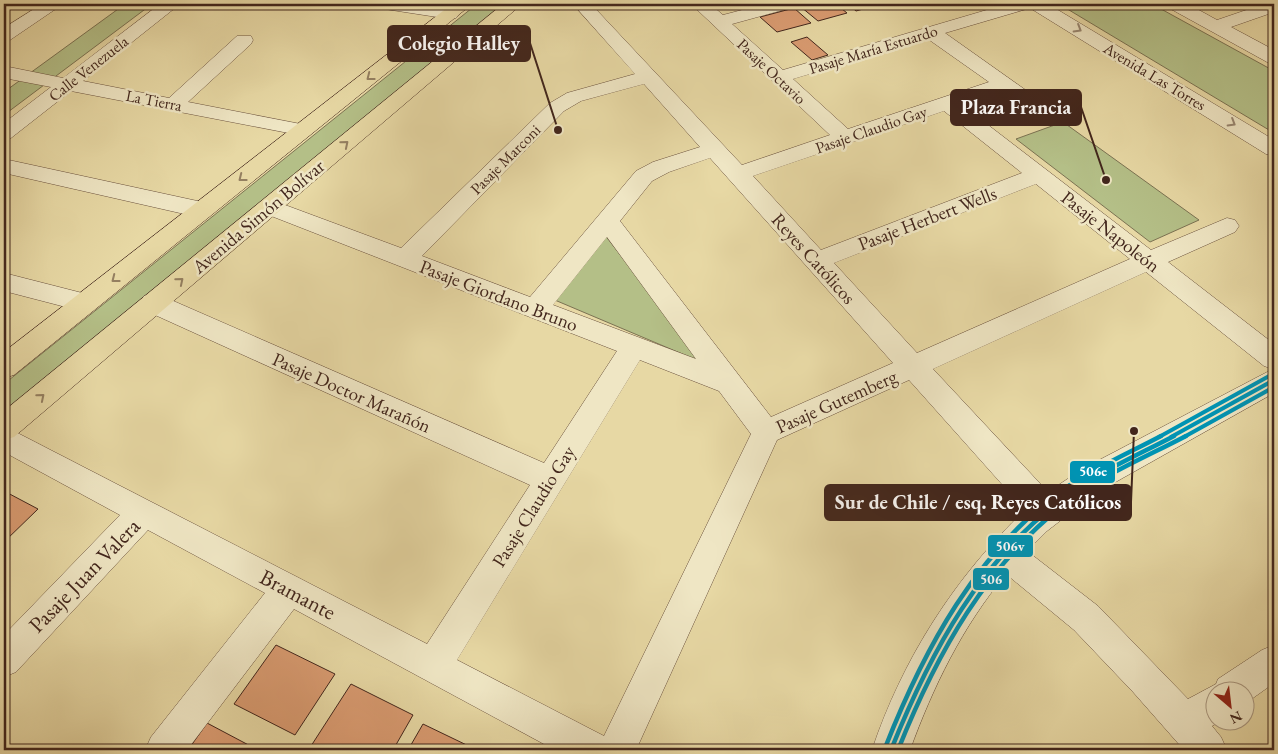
<svg xmlns="http://www.w3.org/2000/svg" width="1278" height="754" viewBox="0 0 1278 754" font-family="'EB Garamond',serif">
  <style>
    .green { fill: #b4bf87; stroke: #7b7252 }
    .building { fill: #d99b71; stroke: #42261c }
    .lines { fill: none; stroke-linecap: round; stroke-linejoin: round }
    .minor-casing { stroke: #6b523e; stroke-width: 1 }
    .major-casing { stroke: #42261c; stroke-width: 1 }
    .minor { fill: #efe6c4; fill-rule: evenodd }
    .major { fill: #e7d8a4; fill-rule: evenodd }
    .bus-1-far1-casing { stroke: #efe6c4; stroke-width: 8 }
    .bus-1-casing { stroke: #efe6c4; stroke-width: 8 }
    .bus-2-far1-casing { stroke: #efe6c4; stroke-width: 8 }
    .bus-2-casing { stroke: #efe6c4; stroke-width: 8 }
    .bus-3-far1-casing { stroke: #efe6c4; stroke-width: 8 }
    .bus-3-casing { stroke: #efe6c4; stroke-width: 8 }
    .bus-1-far1 { stroke: #0093b3; stroke-width: 4 }
    .bus-1 { stroke: #0093b3; stroke-width: 4.5 }
    .bus-2-far1 { stroke: #0093b3; stroke-width: 4 }
    .bus-2 { stroke: #0093b3; stroke-width: 4.5 }
    .bus-3-far1 { stroke: #0093b3; stroke-width: 4 }
    .bus-3 { stroke: #0093b3; stroke-width: 4.5 }
    .oneway { stroke: #988670 }
    .oneway2 { stroke: #947f60 }
    .labels { text-anchor: middle; stroke-width: 5; stroke-linejoin: round; paint-order: stroke }
    .far-street-label { font-size: 16px; fill: #42261c; stroke: #efe6c4 }
    .street-label { font-size: 19px; fill: #42261c; stroke: #efe6c4 }
    .near-street-label { font-size: 22px; fill: #42261c; stroke: #efe6c4 }
    .leader { fill: none; stroke: #42261c; stroke-width: 2 }
    .callout-dot { fill: #42261c; stroke: #efe6c4; stroke-width: 2 }
    .callout { fill: #42261c; stroke: #42261c; stroke-width: 2 }
    .callout-label { font-size: 20px; text-anchor: middle; font-weight: bold; fill: #fff }
    .line-badge { stroke: #efe6c4; stroke-width: 2 }
    .badge-label { font-size: 14px; text-anchor: middle; font-weight: bold; fill: #fff }
  </style>
  <rect width="100%" height="100%" fill="#e7d8a4"/>
  <filter id="stains"><feTurbulence type="fractalNoise" baseFrequency=".004" numOctaves="4"/><feColorMatrix values="0 0 0 0 .2 0 0 0 0 .09 0 0 0 0 .02 0 0 0 .5 -.17"/></filter>
  <radialGradient id="worn" r=".72"><stop offset=".6" stop-color="#630" stop-opacity="0"/><stop offset="1" stop-color="#630" stop-opacity=".3"/></radialGradient>
  <path class="green" d="M125 4H152L4 115V92Z
    M477 4H503L4 418V384Z
    M1059 4H1152L1274 71V133Z
    M1063 122 1199 220 1150 242 1016 139Z
    M604 234 706 364 550 298Z"/>
  <path class="building" d="M812 4H836L847 13 818 21 801 7Z
    M848 4H881L856 11Z
    M794 8 811 23 777 32 760 17Z
    M807 37 828 55 812 60 791 42Z
    M4 491 38 509 4 542Z
    M276 645 335 674 295 735 234 704Z
    M351 684 413 715 393 750H320L311 746Z
    M207 723 258 750H188Z
    M423 724 477 750H408Z"/>
  <g class="lines">
    <g class="minor-casing">
      <path id="minor" d="M42 4H63L10 40 4 41V28Z
        M160 4H180L83 81 169 98 237 36H251L253 40 251 44 188 102 311 126 314 130 311 134 304 136 71 91 11 138 4 139V123L51 87 4 78V66L63 78Z
        M376 4H418L456 10 459 14 456 18 450 19 385 9 379 8Z
        M573 4H591L742 165 830 135 691 4H710L723 15 765 4H793L790 8 732 24 783 70 1007 4H1048L1274 140V156L1266 154 1030 8 945 33 1051 108 1054 112 1051 116C1033 121 1016 101 1002 91L962 105 1151 250 1227 218 1235 220 1239 226 1235 232 1168 262 1274 344V393L1096 493 1047 531 1027 551 1098 606 1188 699 1216 684 1218 679 1262 650 1274 645V683L1246 703V692H1216V722H1219L1212 726 1221 737 1227 750H1184L1133 692 1074 630 1006 574C962 627 933 687 910 750H872C903 658 955 577 1025 510L909 380 777 440 636 750H555L294 609 187 750H145L151 737 265 593 148 530 16 672 4 677V635L120 515 4 452V426L427 644 530 485 144 310 140 303 144 296 153 294 162 296 544 463 617 351 261 212 258 207 261 202 269 199 277 202 401 248 550 103 567 93 635 74ZM928 39 989 82 848 129 793 79ZM644 84 700 147 653 162 636 171 530 297 422 256 564 111 581 101ZM944 111 1022 173 821 250 753 176ZM710 158 893 363 771 417 620 221 652 181 669 172ZM1036 184 1130 259 917 353 834 263ZM607 237 696 359 553 305ZM1146 272 1264 366 1273 369 1084 468 1048 492 933 369ZM640 360 719 391 751 434 604 736 457 660Z
        M1166 4H1188L1217 20 1264 4H1274V12L1231 27 1274 50V64L1267 62 1169 8Z
        M4 159 202 202 210 205 214 210 210 215 202 218 4 173Z
        M4 273 94 296 98 303 94 310 85 312 4 291Z"/>
    </g>
    <g class="major-casing">
      <path id="major" d="M452 4H472L14 375 4 378V352Z
        M503 4H522L14 437 4 440V411Z"/>
    </g>
    <use href="#minor" class="minor"/>
    <use href="#major" class="major"/>
    <g class="bus-1-far1-casing">
      <path id="bus-1-far1" d="M1171 437 1274 380"/>
    </g>
    <g class="bus-1-casing">
      <path id="bus-1" d="M891 750C930 653 981 557 1068 495 1101 471 1138 455 1174 436"/>
    </g>
    <g class="bus-2-far1-casing">
      <path id="bus-2-far1" d="M1184 437 1274 387"/>
    </g>
    <g class="bus-2-casing">
      <path id="bus-2" d="M898 750C936 655 987 562 1070 500 1105 474 1148 456 1186 436"/>
    </g>
    <g class="bus-3-far1-casing">
      <path id="bus-3-far1" d="M1159 437 1271 375"/>
    </g>
    <g class="bus-3-casing">
      <path id="bus-3" d="M885 748C924 649 976 552 1064 489 1094 468 1129 453 1161 436"/>
    </g>
    <use href="#bus-1-far1" class="bus-1-far1"/>
    <use href="#bus-1" class="bus-1"/>
    <use href="#bus-2-far1" class="bus-2-far1"/>
    <use href="#bus-2" class="bus-2"/>
    <use href="#bus-3-far1" class="bus-3-far1"/>
    <use href="#bus-3" class="bus-3"/>
  </g>
  <defs><path id="oneway-chevron" d="M-2-3.5L2.5 0L-2 3.5" fill="none" stroke-width="1.6" stroke-linecap="round" stroke-linejoin="round" transform="scale(1.25)"/></defs>
  <g class="oneway">
    <use href="#oneway-chevron" transform="translate(1078 29) rotate(31)"/>
    <use href="#oneway-chevron" transform="translate(1232 123) rotate(31)"/>
  </g>
  <g class="oneway2">
    <use href="#oneway-chevron" transform="translate(370 77) rotate(142)"/>
    <use href="#oneway-chevron" transform="translate(345 144) rotate(-40)"/>
    <use href="#oneway-chevron" transform="translate(242 178) rotate(142)"/>
    <use href="#oneway-chevron" transform="translate(115 279) rotate(142)"/>
    <use href="#oneway-chevron" transform="translate(180 281) rotate(-40)"/>
    <use href="#oneway-chevron" transform="translate(41 397) rotate(-40)"/>
  </g>
  <g class="labels">
    <g class="far-street-label">
      <text transform="translate(873 49) rotate(-17)" y="6">Pasaje María Estuardo</text>
      <text transform="translate(88 68) rotate(-38)" y="6">Calle Venezuela</text>
      <text transform="translate(772 71) rotate(43)" y="6">Pasaje Octavio</text>
      <text transform="translate(1155 76) rotate(31)" y="6">Avenida Las Torres</text>
      <text transform="translate(154 100) rotate(11)" y="6">La Tierra</text>
      <text transform="translate(871 129) rotate(-19)" y="6">Pasaje Claudio Gay</text>
      <text transform="translate(505 159) rotate(-45)" y="6">Pasaje Marconi</text>
    </g>
    <g class="street-label">
      <text transform="translate(258 216) rotate(-40)" y="7">Avenida Simón Bolívar</text>
      <text transform="translate(927 218) rotate(-21)" y="7">Pasaje Herbert Wells</text>
      <text transform="translate(1111 231) rotate(38)" y="7">Pasaje Napoleón</text>
      <text transform="translate(814 258) rotate(48)" y="7">Reyes Católicos</text>
      <text transform="translate(499 295) rotate(21)" y="7">Pasaje Giordano Bruno</text>
      <text transform="translate(352 392) rotate(24)" y="7">Pasaje Doctor Marañón</text>
      <text transform="translate(836 401) rotate(-24)" y="7">Pasaje Gutemberg</text>
      <text transform="translate(533 506) rotate(-58)" y="7">Pasaje Claudio Gay</text>
    </g>
    <g class="near-street-label">
      <text transform="translate(84 575) rotate(-46)" y="8">Pasaje Juan Valera</text>
      <text transform="translate(298 594) rotate(28)" y="8">Bramante</text>
    </g>
  </g>
  <path class="leader" d="M558 130L530 43M1106 180L1081 107M1134 431L1131 502"/>
  <g class="callout-dot">
    <circle cx="558" cy="130" r="5"/>
    <circle cx="1106" cy="180" r="5"/>
    <circle cx="1134" cy="431" r="5"/>
  </g>
  <g class="callout">
    <rect x="388" y="26" width="142" height="35" rx="5"/>
    <rect x="951" y="90" width="130" height="35" rx="5"/>
    <rect x="825" y="485" width="306" height="35" rx="5"/>
  </g>
  <g class="callout-label">
    <text x="459" y="50">Colegio Halley</text>
    <text x="1016" y="114">Plaza Francia</text>
    <text x="978" y="509">Sur de Chile / esq. Reyes Católicos</text>
  </g>
  <g class="line-badge">
    <rect x="1069" y="460" width="47" height="24" rx="5" fill="#0093b3"/>
    <rect x="987" y="534" width="47" height="24" rx="5" fill="#0093b3"/>
    <rect x="972" y="567" width="38" height="24" rx="5" fill="#0093b3"/>
  </g>
  <g class="badge-label">
    <text x="1093" y="476">506e</text>
    <text x="1010" y="551">506v</text>
    <text x="991" y="584">506</text>
  </g>
  <rect width="1278" height="754" fill="none" stroke="#e7d8a4" stroke-width="20"/>
  <rect x="5" y="5" width="1268" height="744" fill="none" stroke="#42261c" stroke-width="2.5"/>
  <rect x="10" y="10" width="1258" height="734" fill="none" stroke="#42261c"/>
  <g transform="translate(1230 706) rotate(152)"><circle r="24" fill="#efe6c4" stroke="#aa9981"/>
  <path d="M0-4L9 19L0 12L-9 19Z" fill="#8f2418"/>
  <text y="-8" font-size="14" font-weight="bold" text-anchor="middle" fill="#42261c">N</text>
  </g>
  <rect width="100%" height="100%" filter="url(#stains)"/>
  <rect width="100%" height="100%" fill="url(#worn)"/>
</svg>
